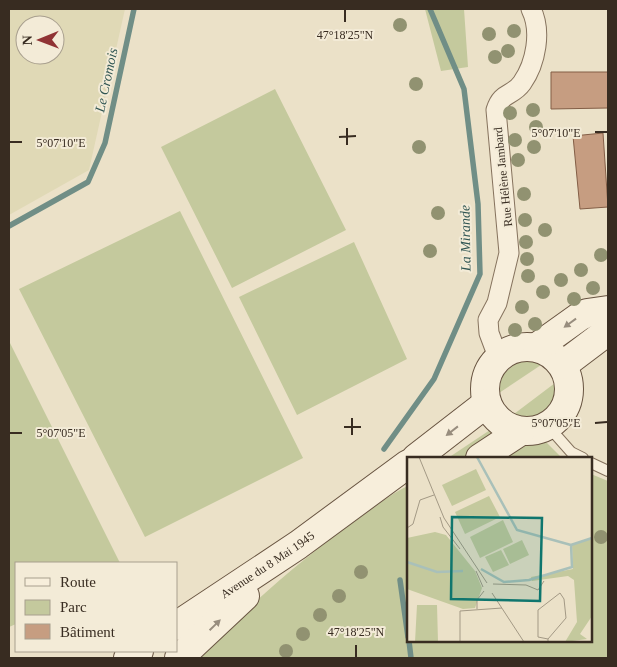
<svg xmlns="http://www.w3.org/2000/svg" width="617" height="667" viewBox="0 0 617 667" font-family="Georgia,serif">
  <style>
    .farmland { fill: #e0d9b6; fill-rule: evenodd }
    .green { fill: #c4c99d }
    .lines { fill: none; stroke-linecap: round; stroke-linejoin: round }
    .stream { stroke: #708e86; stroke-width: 5.5 }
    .building { fill: #c69d81; stroke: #835e46 }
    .lane-casing { stroke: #86735e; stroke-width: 12 }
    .street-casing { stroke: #86735e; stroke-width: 21 }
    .secondary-casing { stroke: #685441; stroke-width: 30 }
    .lane { stroke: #f7eedb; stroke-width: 10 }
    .street { stroke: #f7eedb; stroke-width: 19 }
    .secondary { stroke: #f7eedb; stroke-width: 28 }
    .tree { fill: #919271 }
    .oneway { fill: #988d7e }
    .ticks { fill: none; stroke: #382c21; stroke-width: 2 }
    .labels { text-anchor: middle; stroke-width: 4; stroke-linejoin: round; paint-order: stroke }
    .street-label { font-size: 12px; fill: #382c21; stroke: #f3ebd7 }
    .water-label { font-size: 14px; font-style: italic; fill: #315653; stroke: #f3ebd7 }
    .inset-river { fill: none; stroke: #a9c0b9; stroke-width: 2.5 }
    .inset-road { fill: none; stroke: #a39985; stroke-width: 1 }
    .view { fill: #0f766e; fill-opacity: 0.15; stroke: #0f766e; stroke-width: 2.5 }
    .inset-edge { fill: none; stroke: #382c21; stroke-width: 2.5 }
    .ticks-label { font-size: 12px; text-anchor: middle; fill: #382c21; stroke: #f3ebd7; stroke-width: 4; stroke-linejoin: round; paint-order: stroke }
  </style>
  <rect width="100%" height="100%" fill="#ebe1c8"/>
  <path class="farmland" d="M9 9H125L89 170 9 215ZM25 25H55V55H25Z"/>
  <path class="green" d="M425 9H464L468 67 441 71Z
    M275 89 346 230 232 288 161 147Z
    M180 211 303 458 145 537 19 289Z
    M354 242 407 359 297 415 239 297Z
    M9 341 120 563H16V624L9 627Z
    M521 359H532L541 365 499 393 501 376Z
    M555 383C557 397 552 406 542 416L526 417 514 414Z
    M493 428 503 434 464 457 448 458Z
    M528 439H543L562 458H489Z
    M591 474 608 481V658H196C247 608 298 561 358 519 374 508 390 494 408 486V641H591Z"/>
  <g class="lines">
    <path class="stream" d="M9 226 88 182 105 143 134 9
      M384 449 434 379 480 274 478 204 464 89 430 9
      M400 580 408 637
      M409 641 411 658"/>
  </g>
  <path class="building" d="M551 72H608V108L551 109Z
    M603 133 608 207 580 209 573 136Z"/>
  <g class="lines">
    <g class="lane-casing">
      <path id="lane" d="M548 426 571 452 583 458
        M591 463 608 471"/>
    </g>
    <g class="street-casing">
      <path id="street" d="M498 357 489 333 488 320 497 303 509 253 496 110C502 91 512 97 522 83 536 63 542 31 531 9"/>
    </g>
    <g class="secondary-casing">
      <g id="secondary">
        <circle cx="527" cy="389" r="42"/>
        <path d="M537 347 579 317 587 313 608 310"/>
        <path d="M563 365 608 331"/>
        <path d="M416 458 487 403"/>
        <path d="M480 458 521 431"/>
        <path id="s1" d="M176 626 298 545 408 464"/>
        <path d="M128 658 139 651"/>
        <path d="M179 658 245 596"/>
      </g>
    </g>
    <use href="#lane" class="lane"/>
    <use href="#street" class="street"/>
    <use href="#secondary" class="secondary"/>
  </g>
  <g class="tree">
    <circle cx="400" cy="25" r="7"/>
    <circle cx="514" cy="31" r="7"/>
    <circle cx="489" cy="34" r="7"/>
    <circle cx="508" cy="51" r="7"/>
    <circle cx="495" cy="57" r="7"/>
    <circle cx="416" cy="84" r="7"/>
    <circle cx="533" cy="110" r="7"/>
    <circle cx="510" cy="113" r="7"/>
    <circle cx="536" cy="127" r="7"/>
    <circle cx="515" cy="140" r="7"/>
    <circle cx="419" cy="147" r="7"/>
    <circle cx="534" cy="147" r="7"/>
    <circle cx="518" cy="160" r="7"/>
    <circle cx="524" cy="194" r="7"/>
    <circle cx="438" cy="213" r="7"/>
    <circle cx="525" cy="220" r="7"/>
    <circle cx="545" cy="230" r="7"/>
    <circle cx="526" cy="242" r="7"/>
    <circle cx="430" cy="251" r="7"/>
    <circle cx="601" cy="255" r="7"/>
    <circle cx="527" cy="259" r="7"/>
    <circle cx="581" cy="270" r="7"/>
    <circle cx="528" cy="276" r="7"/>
    <circle cx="561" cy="280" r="7"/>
    <circle cx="593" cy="288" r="7"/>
    <circle cx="543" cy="292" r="7"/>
    <circle cx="574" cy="299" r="7"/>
    <circle cx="522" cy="307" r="7"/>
    <circle cx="535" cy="324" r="7"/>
    <circle cx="515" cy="330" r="7"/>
    <circle cx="601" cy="537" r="7"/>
    <circle cx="361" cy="572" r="7"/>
    <circle cx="339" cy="596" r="7"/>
    <circle cx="320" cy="615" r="7"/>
    <circle cx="303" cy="634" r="7"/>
    <circle cx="286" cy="651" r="7"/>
  </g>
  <defs><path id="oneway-solid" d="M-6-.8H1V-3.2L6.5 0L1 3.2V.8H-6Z" transform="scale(1.25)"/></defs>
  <g class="oneway">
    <use href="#oneway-solid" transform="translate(570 323) rotate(144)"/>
    <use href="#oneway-solid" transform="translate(452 431) rotate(142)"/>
    <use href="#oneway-solid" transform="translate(215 625) rotate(-44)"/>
  </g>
  <path class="ticks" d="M345 10V22M347 128V145M595 132H607M339 137 356 136M10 142H22M352 418V435M595 423 607 422M344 427H361M10 433H22M356 645V657"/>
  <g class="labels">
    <g class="street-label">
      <text transform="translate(503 177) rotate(-96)" y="4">Rue Hélène Jambard</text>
      <text dy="4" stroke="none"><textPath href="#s1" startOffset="110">Avenue du 8 Mai 1945</textPath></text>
    </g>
    <g class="water-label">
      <text transform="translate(106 80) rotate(-78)" y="5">Le Cromois</text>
      <text transform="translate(465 238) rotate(-91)" y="5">La Mirande</text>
    </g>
  </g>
  <g transform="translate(407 457)">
    <rect width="185" height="185" fill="#ebe1c8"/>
    <path d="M69 12 79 33 45 49 35 28ZM82 39 93 60 58 77 48 55ZM96 63 106 85 73 101 63 80ZM28 75 39 78 68 114 75 131 68 151 56 152 0 132V81ZM185 82V159L173 177 180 182 158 185 170 165 167 123 161 119 125 124 124 120 166 112 165 87ZM115 83 122 98 103 107 96 92ZM94 93 102 108 86 115 78 100ZM10 148H30L31 185H8Z" fill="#c4c99d"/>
    <path class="inset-river" d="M70 0 110 73 164 88M0 105 30 115 56 114M74 112 97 125 122 123 165 110 164 88 185 81"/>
    <path class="inset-road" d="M12 0 37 61 80 126M33 60 36 70 53 92M0 71 6 67 13 43 27 38M69 114 76 130M86 127 119 128 131 133 137 124M85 136 117 185M70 152V143L77 134M141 182 159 161 157 142 153 136 131 153V180L141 182V185M53 185V154L95 151"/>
    <path class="view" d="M45 60 135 61 133 144 44 142Z"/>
    <rect width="185" height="185" class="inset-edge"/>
  </g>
  <g class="ticks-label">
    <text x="345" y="39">47°18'25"N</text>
    <text x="556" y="137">5°07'10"E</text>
    <text x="61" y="147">5°07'10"E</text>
    <text x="556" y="427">5°07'05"E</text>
    <text x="61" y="437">5°07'05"E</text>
    <text x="356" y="636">47°18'25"N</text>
  </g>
  <rect width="617" height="667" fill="none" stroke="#382c21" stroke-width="20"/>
  <rect x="15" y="562" width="162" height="90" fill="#f3ebd7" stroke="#a89f8e"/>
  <rect x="25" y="578" width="25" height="8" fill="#f7eedb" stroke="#a89f8e"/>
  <text x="60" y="587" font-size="15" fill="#382c21">Route</text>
  <rect x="25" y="600" width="25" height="15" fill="#c4c99d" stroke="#a89f8e"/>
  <text x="60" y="612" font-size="15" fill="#382c21">Parc</text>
  <rect x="25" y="624" width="25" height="15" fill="#c69d81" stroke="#a89f8e"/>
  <text x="60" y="637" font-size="15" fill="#382c21">Bâtiment</text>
  <g transform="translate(40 40) rotate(269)"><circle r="24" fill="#f3ebd7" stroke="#a89f8e"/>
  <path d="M0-4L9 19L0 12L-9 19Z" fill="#903334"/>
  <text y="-8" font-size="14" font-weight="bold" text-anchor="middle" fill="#382c21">N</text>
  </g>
</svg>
